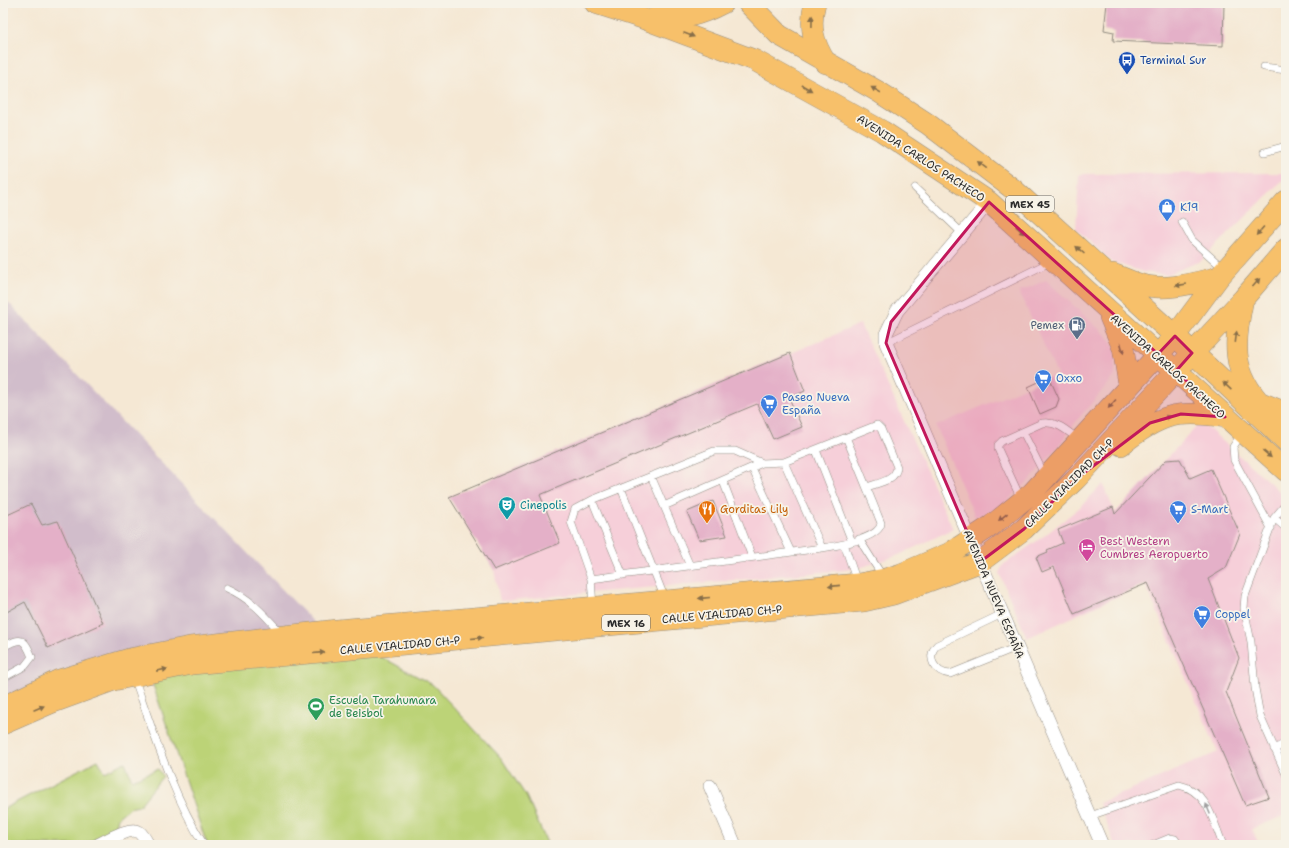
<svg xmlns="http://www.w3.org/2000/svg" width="1289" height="848" viewBox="0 0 1289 848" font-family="'Shantell Sans',sans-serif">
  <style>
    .built { fill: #f6cfd9 }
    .industrial { fill: #d1bdcb }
    .green { fill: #bcd377; stroke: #747f51 }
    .building { fill: #e4b0c8 }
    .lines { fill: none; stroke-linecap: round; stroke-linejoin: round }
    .lane-casing { stroke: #908a80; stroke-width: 8 }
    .street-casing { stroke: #908a80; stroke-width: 14 }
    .primary-casing { stroke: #908a80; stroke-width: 22 }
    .lane { stroke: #fff; stroke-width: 7 }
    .street { stroke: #fff; stroke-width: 13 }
    .primary { stroke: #f7c06b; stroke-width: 21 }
    .oneway { fill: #876e48 }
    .oneway2 { fill: #a0a0a0 }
    .marked { fill: #c2185b; fill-opacity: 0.2; stroke: #c2185b; stroke-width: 3; stroke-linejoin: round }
    .labels { text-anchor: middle; stroke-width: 3.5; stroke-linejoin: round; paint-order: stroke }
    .shield { fill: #f7f3e8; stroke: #686764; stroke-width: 1 }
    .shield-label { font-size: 10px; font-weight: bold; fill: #2b2b2b }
    .transit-label { font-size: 11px; fill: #164399; stroke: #f7f3e8; text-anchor: start }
    .street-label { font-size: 11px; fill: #2b2b2b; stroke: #f7f3e8 }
    .shop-label { font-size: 11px; fill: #366cbe; stroke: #f7f3e8; text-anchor: start }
    .service-label { font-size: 11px; fill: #4e5e75; stroke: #f7f3e8; text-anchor: end }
    .culture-label { font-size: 11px; fill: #0d838f; stroke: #f7f3e8; text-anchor: start }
    .food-label { font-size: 11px; fill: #c56008; stroke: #f7f3e8; text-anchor: start }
    .hotel-label { font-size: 11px; fill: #b23c85; stroke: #f7f3e8; text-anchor: start }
    .leisure-label { font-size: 11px; fill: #27864d; stroke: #f7f3e8; text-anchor: start }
  </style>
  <rect width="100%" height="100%" fill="#f7f3e8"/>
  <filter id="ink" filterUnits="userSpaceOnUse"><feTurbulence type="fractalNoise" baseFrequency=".025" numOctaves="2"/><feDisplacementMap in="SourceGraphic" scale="8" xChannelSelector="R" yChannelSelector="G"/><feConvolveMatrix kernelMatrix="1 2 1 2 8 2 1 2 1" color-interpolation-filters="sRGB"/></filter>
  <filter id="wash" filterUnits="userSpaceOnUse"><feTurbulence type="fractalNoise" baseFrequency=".012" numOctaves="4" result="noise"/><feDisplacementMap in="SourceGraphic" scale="16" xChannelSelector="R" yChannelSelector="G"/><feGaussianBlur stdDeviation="0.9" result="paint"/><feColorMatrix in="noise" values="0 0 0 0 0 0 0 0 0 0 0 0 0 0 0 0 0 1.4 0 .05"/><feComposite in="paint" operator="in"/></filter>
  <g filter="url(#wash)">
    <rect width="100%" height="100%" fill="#f5e8d4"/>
    <path class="built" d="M1286 173V177L1201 261 1166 275 1143 272 1112 262 1076 229 1079 174Z
      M1046 280 1108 337 1115 348V376L1078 419 1057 448 1029 481 998 509 975 517 936 426 1057 374 1019 292Z
      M860 324 953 529 899 555 856 569 500 601 494 570 449 497Z
      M1201 422 1286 497V815L1252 829 1258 842 1252 845H1115L1099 803 1218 752 1145 584 1027 638 999 573 1003 565 1044 536 1079 508 1103 484 1115 513Z"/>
    <path class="industrial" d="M3 297 322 631 3 704Z"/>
    <path class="green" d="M365 648 433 685 501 758 526 796 548 845H207L149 673Z
      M98 760 105 772 125 762 132 780 158 769 163 776 139 806 129 808 118 817 116 827 112 832 82 845H3V809Z"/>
    <g id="blocks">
      <path class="building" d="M1107 3H1224L1223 46 1113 41 1114 32 1104 30Z
        M790 353 805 391 789 398 802 427 773 439 757 404 540 495 560 543 494 570 449 497Z
        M1049 377 1059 399 1056 407 1040 414 1028 387Z
        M1180 459 1190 478 1211 469 1240 534 1226 568 1208 579 1239 658 1226 692 1269 797 1245 805 1148 583 1074 614 1054 567 1042 572 1036 557 1048 552 1047 550 1063 543 1058 530 1113 507 1115 514 1166 460Z
        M713 501 727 536 699 540 687 512Z
        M31 504 42 525 58 521 103 623 48 648 25 602 3 614V517Z"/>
    </g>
  </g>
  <g filter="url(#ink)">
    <use href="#blocks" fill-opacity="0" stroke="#908a80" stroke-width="1"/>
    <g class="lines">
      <g class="lane-casing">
        <path id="lane" d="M1264 67 1286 70
          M1265 152 1286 146
          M915 188 962 233
          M1182 222 1192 240 1224 269
          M886 343 1050 262
          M1023 432 1045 476
          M1242 433 1233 447 1234 460 1271 528
          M816 450 852 542
          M784 462 822 548
          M752 468 791 552
          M651 476 690 566
          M723 481 752 557
          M621 488 665 599
          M1021 499 998 449V445L1002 441 1042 423C1058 421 1067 431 1079 440
          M592 500 623 575
          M1286 504 1274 518 1245 596 1244 608 1251 642 1255 688 1260 716 1286 774
          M664 506 762 463
          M1274 518 1286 528
          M859 539 883 577
          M844 544 857 582
          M591 579 571 522 575 509 592 500 714 451H735L762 463 784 462 877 425 881 429 897 467C896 481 877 483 867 487
          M227 588C250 598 264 614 281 633
          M593 606 591 579 822 548C835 546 880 539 881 523L846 437
          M1002 614 937 645C925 657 935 673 950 674L1017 647
          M3 647C21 637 24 637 32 657L25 666 3 678
          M134 677C154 734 172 794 204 845
          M1274 749 1286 743
          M1090 816 1179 785C1208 791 1213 821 1223 845
          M1153 845 1170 838 1175 839 1179 845"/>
      </g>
      <g class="street-casing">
        <path id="street" d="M989 202 897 311 886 334V343L1102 845
          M710 786 735 845
          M98 845C106 841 131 826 139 832 143 835 146 841 148 845"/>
      </g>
      <g class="primary-casing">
        <path id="primary" d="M595 3 639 17 754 60 882 131 989 202 1286 471
          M748 3 779 35 879 92 928 124 1013 189 1175 336 1286 441
          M815 3C809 26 813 43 826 63
          M656 17C685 19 698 16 723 3
          M1113 274C1121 277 1130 281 1139 284 1165 292 1194 283 1219 277
          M1243 299C1234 341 1230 373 1264 407
          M1110 317 1123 348 1129 385
          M1259 402 1286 413
          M1121 445C1159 415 1176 409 1225 417
          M3 707 59 680 129 659 190 647 337 630 858 584 885 579 901 574 950 553 991 526 1032 493 1175 336 1219 277 1286 201
          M3 724 51 703 114 680 192 664 864 601 894 594 980 562 1024 529 1076 479 1243 299 1286 249"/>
      </g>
      <use href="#lane" class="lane"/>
      <use href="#street" class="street"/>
      <use href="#primary" class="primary"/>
    </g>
    <defs><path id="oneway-solid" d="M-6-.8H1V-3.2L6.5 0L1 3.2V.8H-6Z"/></defs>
    <g class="oneway">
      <use href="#oneway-solid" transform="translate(812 21) rotate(-89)"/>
      <use href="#oneway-solid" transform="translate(689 35) rotate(21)"/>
      <use href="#oneway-solid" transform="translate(807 88) rotate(30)"/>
      <use href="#oneway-solid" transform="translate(876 90) rotate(-151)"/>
      <use href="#oneway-solid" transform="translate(982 165) rotate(-143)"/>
      <use href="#oneway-solid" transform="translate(1020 230) rotate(43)"/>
      <use href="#oneway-solid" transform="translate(1260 231) rotate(131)"/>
      <use href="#oneway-solid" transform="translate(1080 250) rotate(-138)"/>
      <use href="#oneway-solid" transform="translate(1256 283) rotate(-49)"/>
      <use href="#oneway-solid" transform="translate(1181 285) rotate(171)"/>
      <use href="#oneway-solid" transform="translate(1236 337) rotate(-83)"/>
      <use href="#oneway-solid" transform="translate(1122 348) rotate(75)"/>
      <use href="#oneway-solid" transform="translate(1227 386) rotate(-137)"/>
      <use href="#oneway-solid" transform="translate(1112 404) rotate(131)"/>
      <use href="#oneway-solid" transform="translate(1165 418) rotate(-18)"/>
      <use href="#oneway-solid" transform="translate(1267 454) rotate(41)"/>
      <use href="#oneway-solid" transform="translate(1003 517) rotate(141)"/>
      <use href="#oneway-solid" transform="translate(834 586) rotate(174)"/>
      <use href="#oneway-solid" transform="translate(704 598) rotate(175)"/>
      <use href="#oneway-solid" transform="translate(477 638) rotate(-5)"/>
      <use href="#oneway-solid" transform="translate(319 653) rotate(-5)"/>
      <use href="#oneway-solid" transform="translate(162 670) rotate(-11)"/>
      <use href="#oneway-solid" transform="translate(39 708) rotate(-23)"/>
    </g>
    <use class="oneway2" href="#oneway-solid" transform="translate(1208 809) rotate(-112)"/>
  </g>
  <path class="marked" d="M989 202 1158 354 1175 336 1192 353 1176 371 1225 417 1181 414 1150 423 1076 479 1024 529 980 562 886 343 891 322Z"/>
  <defs>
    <g id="bus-pin" transform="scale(0.9)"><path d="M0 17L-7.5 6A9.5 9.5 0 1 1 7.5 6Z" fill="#1a4fb4" stroke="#f7f3e8"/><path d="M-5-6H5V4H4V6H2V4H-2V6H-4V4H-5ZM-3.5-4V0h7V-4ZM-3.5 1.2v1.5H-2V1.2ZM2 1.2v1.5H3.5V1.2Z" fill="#fff"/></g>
    <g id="shop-pin" transform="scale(0.9)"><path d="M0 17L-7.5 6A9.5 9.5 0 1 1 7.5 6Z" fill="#3f7fe0" stroke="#f7f3e8"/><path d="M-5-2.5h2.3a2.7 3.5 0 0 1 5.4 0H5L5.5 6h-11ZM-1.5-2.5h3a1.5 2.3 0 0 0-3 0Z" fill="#fff"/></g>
    <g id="fuel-pin" transform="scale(0.9)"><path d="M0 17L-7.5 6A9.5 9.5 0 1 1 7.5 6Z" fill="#5c6f8a" stroke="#f7f3e8"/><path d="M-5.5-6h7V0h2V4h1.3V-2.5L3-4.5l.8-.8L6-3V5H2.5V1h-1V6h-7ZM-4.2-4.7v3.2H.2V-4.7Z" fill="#fff"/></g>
    <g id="supermarket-pin" transform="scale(0.9)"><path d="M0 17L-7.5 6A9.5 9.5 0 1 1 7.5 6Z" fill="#3f7fe0" stroke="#f7f3e8"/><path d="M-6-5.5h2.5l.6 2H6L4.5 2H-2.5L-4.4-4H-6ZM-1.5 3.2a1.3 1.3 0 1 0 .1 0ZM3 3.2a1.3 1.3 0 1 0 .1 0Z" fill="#fff"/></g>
    <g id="theatre-pin" transform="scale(0.9)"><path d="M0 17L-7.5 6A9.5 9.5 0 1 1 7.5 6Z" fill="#0f9aa8" stroke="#f7f3e8"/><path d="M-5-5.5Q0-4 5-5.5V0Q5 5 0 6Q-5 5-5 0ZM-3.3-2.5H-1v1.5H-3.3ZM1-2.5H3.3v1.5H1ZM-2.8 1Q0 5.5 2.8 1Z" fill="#fff"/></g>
    <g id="restaurant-pin" transform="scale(0.9)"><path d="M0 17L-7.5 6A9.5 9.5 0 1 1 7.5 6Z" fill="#e8710a" stroke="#f7f3e8"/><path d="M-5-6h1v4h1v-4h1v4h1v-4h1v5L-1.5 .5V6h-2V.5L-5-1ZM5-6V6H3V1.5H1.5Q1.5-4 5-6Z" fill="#fff"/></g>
    <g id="hotel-pin" transform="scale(0.9)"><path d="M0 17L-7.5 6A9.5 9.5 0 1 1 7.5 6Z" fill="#d1479c" stroke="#f7f3e8"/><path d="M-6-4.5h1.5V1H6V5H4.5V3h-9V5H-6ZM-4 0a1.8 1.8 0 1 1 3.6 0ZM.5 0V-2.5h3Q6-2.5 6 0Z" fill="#fff"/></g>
    <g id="stadium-pin" transform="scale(0.9)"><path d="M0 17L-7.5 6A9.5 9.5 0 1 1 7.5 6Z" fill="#2e9e5b" stroke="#f7f3e8"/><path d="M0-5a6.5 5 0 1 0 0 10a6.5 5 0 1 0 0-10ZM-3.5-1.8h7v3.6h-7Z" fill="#fff"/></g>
  </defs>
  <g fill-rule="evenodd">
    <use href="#bus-pin" x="1127" y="60"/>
    <use href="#shop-pin" x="1167" y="207"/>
    <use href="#fuel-pin" x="1077" y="325"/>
    <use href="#supermarket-pin" x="1043" y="378"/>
    <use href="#supermarket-pin" x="769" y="403"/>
    <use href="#theatre-pin" x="507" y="505"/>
    <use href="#restaurant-pin" x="707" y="509"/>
    <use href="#supermarket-pin" x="1178" y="509"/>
    <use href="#hotel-pin" x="1087" y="547"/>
    <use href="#supermarket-pin" x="1202" y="614"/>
    <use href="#stadium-pin" x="316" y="706"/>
  </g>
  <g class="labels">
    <g class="shield">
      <rect x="1006" y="196" width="48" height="16" rx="3"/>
      <rect x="602" y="615" width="48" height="16" rx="3"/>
    </g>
    <g class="shield-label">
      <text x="1030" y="208">MEX 45</text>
      <text x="626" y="627">MEX 16</text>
    </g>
    <g class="transit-label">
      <text x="1140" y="64">Terminal Sur</text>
    </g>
    <g class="street-label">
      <text transform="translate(921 158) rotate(33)" y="4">AVENIDA CARLOS PACHECO</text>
      <text transform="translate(1168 366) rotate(42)" y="4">AVENIDA CARLOS PACHECO</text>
      <text transform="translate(1069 483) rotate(-45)" y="4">CALLE VIALIDAD CH-P</text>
      <text transform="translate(994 594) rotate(67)" y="4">AVENIDA NUEVA ESPAÑA</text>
      <text transform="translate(722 614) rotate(-5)" y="4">CALLE VIALIDAD CH-P</text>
      <text transform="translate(400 645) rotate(-5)" y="4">CALLE VIALIDAD CH-P</text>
    </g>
    <g class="shop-label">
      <text x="1180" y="211">K19</text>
      <text x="1056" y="382">Oxxo</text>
      <text x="782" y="401">Paseo Nueva<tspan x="782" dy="13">España</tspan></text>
      <text x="1191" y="513">S-Mart</text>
      <text x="1215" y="618">Coppel</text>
    </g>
    <g class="service-label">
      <text x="1064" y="329">Pemex</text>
    </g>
    <g class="culture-label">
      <text x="520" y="509">Cinepolis</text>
    </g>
    <g class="food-label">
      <text x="720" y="513">Gorditas Lily</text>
    </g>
    <g class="hotel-label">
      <text x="1100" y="545">Best Western<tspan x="1100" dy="13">Cumbres Aeropuerto</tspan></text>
    </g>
    <g class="leisure-label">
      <text x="329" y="704">Escuela Tarahumara<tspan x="329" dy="13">de Beisbol</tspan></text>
    </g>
  </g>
  <rect width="1289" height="848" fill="none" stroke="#f7f3e8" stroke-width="16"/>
</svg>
